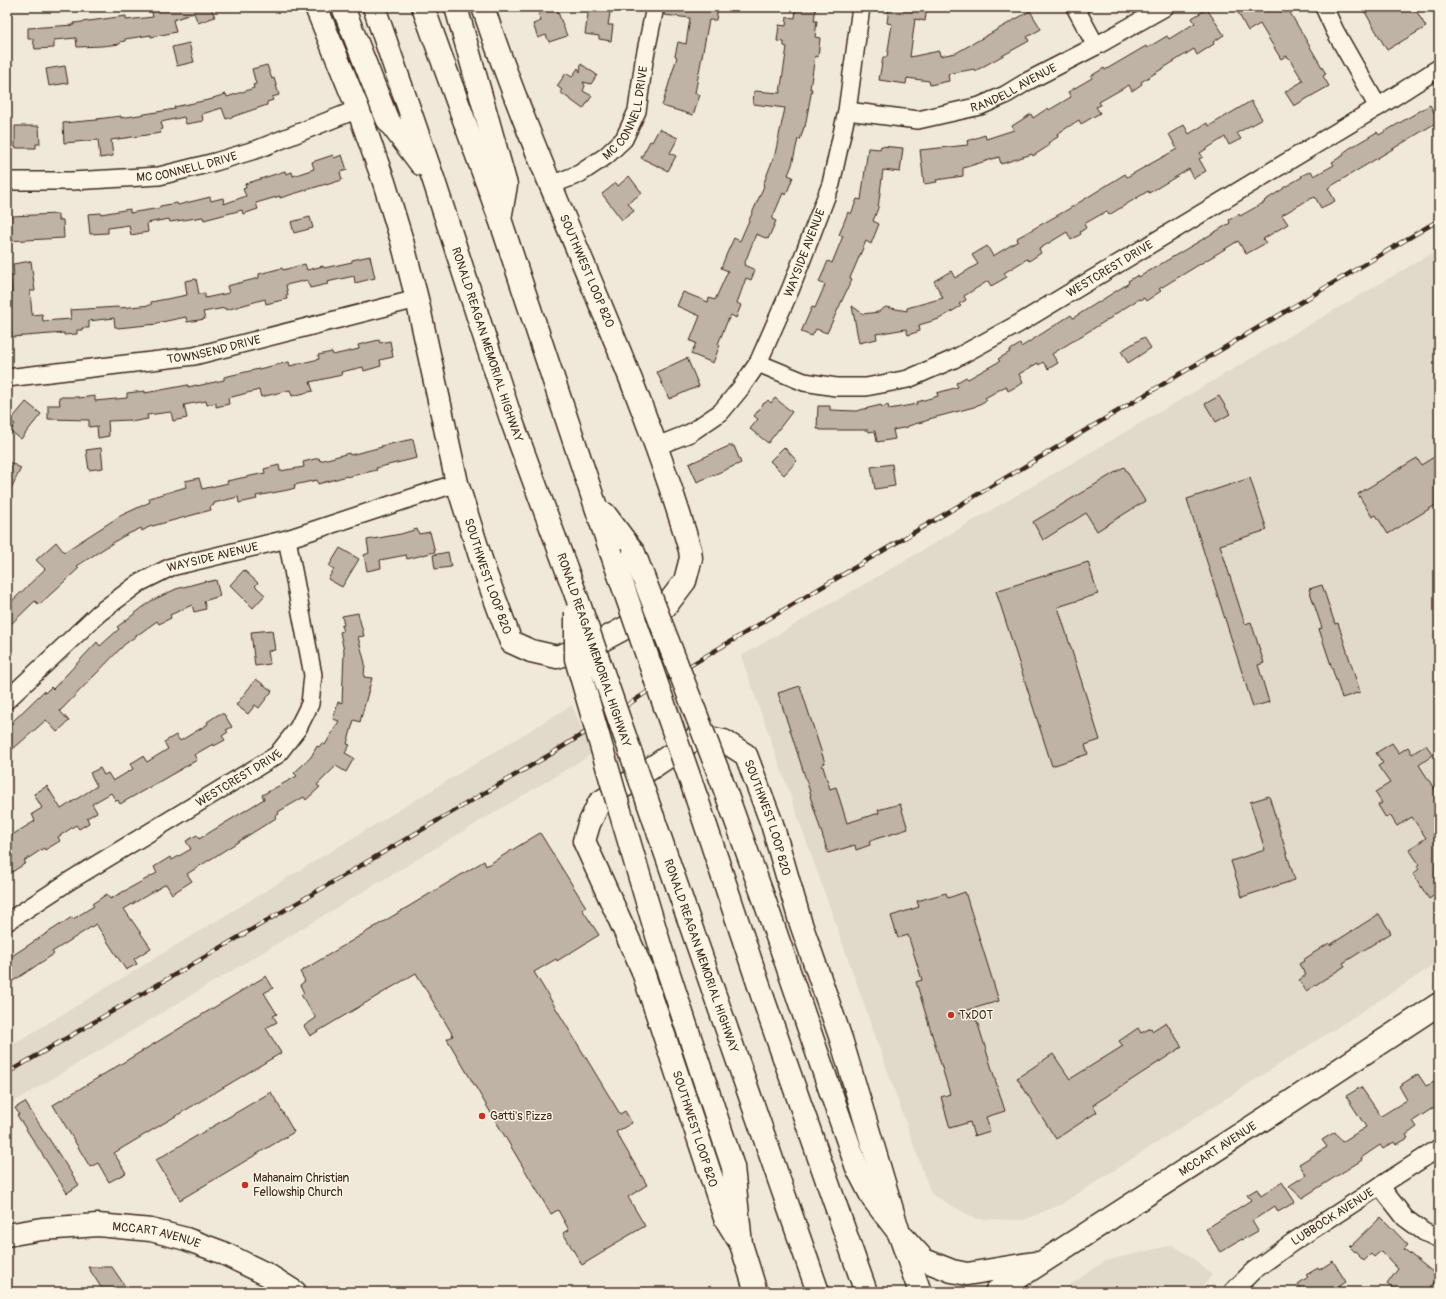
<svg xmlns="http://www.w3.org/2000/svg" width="1446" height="1299" viewBox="0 0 1446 1299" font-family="Pangolin,sans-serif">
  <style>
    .built { fill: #e1d9c9 }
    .building { fill: #beb3a4; stroke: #3b2a1e }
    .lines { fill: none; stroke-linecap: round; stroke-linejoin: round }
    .street-casing { stroke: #3b2a1e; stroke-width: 20 }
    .secondary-casing { stroke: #3b2a1e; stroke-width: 25 }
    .highway-casing { stroke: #3b2a1e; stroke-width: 25 }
    .street { stroke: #fcf5e5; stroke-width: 17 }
    .secondary { stroke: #fcf5e5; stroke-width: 22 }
    .highway { stroke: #fcf5e5; stroke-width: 22 }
    .rail-casing { stroke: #3b2a1e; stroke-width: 4.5 }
    .rail { stroke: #fcf5e5; stroke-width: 3; stroke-dasharray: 9; stroke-linecap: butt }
    .highway-bridge-casing { stroke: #3b2a1e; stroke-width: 25; stroke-linecap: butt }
    .highway-bridge { stroke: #fcf5e5; stroke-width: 22 }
    .poi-dot { fill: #c8321e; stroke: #fcf5e5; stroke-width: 1.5 }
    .labels { text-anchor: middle; stroke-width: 3; stroke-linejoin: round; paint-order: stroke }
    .street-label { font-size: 12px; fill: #3b2a1e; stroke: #fcf5e5 }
    .poi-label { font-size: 12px; fill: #3b2a1e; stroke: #fcf5e5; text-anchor: start }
  </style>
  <rect width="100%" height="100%" fill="#f0e9d9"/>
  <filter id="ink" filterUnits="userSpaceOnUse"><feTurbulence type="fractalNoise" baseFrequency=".025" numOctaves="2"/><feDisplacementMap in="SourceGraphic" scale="8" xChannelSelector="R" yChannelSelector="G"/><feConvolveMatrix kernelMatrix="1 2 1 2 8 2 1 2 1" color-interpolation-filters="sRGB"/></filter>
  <g filter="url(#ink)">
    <path class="built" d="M1439 249V962L1060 1205 1023 1220 976 1219 931 1194 741 656Z
      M572 705 592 754 7 1106V1048Z
      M1172 1245 1189 1255 1212 1275 1198 1292H1060L1105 1261Z"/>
    <path class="building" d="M151 7H211L215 17 198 23 194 13 173 20 176 32 151 37V35L125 39V41L120 42V44L102 46 77 47 76 38 54 40V48L35 49 33 39H28V28L74 25V23L126 16V20L153 17Z
      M536 7H556L567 36 549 42 546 35 538 38 533 24 541 21Z
      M589 7H611L608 25H613L611 41 599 39V36L585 34Z
      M665 7H718L716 20H709L695 93 700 95 693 115 662 106 677 57 675 56 678 42 686 44 690 18 664 15Z
      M796 7H816L814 21H817L815 37 820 38 818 57 815 56 810 89H812L805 127H804L800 140 798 139 792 165 788 175 793 177 786 195 783 193 772 219 776 221 768 239 756 234 744 265 755 270 751 280 746 278 737 303 741 305 736 318 731 315 727 322 718 344 720 345 713 363 691 354 696 343 690 341 700 316 677 306 683 292 708 302 709 298 715 300 728 271 721 268 727 253 734 238 740 241 764 186 763 185 775 154 785 108 753 104 754 91 780 93 787 47 784 46V42L777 41 779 25 786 26 787 17 795 18Z
      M889 7H927L925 21 915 19 910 57 939 51 940 56 956 53 1030 11 1041 29 1027 37 1029 41 975 71 974 69 948 74 949 81 930 85 929 81 907 78 906 84 879 80 883 57H887L892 24 887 23Z
      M1235 7H1281L1285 13 1289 11 1326 74 1323 76 1329 86 1294 106 1285 92 1303 81 1289 58 1286 56 1281 59 1260 24 1248 31Z
      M1362 7H1414L1426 27 1387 50Z
      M1207 9 1224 35 1213 42 1214 44 1197 55 1194 49 1141 82 1142 84 1132 91 1129 85 1099 102 1101 105 1096 107 1100 113 1081 124 1079 120 1057 134 1058 137 1048 143 1050 145 1033 156 1032 154 1001 164 999 157 963 168V176L936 180 937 182 924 184 920 150 968 145 967 141 985 135 986 139 1014 130 1012 126 1031 114 1033 118 1048 108 1049 110 1071 97 1068 92 1092 78 1091 76 1104 68 1105 70 1146 46 1147 48 1167 36 1169 39 1195 23 1192 18Z
      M189 43 194 62 177 66 172 47Z
      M581 64 597 75 591 84 583 82 585 86 583 91 592 96 583 109 560 92 562 90 557 86 566 73 572 77 578 68 580 72Z
      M267 65 272 79 274 78 279 95 272 97 273 100 267 102V105L226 119 222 108 202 114 203 121 186 124 184 117 161 122 163 129 160 130 161 133 111 140 113 156 100 158 98 140 64 143 63 123 97 120V119L121 116V118L175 109 174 107 213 99V98L226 94 227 97 254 88 253 85 256 84 252 69Z
      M65 66 68 83 49 86 46 69Z
      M1251 101 1262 119 1237 133 1241 139 1229 145 1225 137 1200 153 1203 157 1199 159 1206 171 1194 178 1189 169 1149 193 1148 191 1109 215 1107 211 1084 224 1086 228 1080 232 1081 234 1071 240 1067 232 1039 249 1041 253 1029 261 1027 259 1004 273 1007 277 991 286 988 281 964 296 966 300 959 304 961 306 939 319 919 325 920 331 908 335 906 329 876 334 877 339 859 343 852 306 863 314 878 312 886 307 907 311V308L943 298 934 281 951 271 955 278 978 264 972 255 987 246 993 256 1018 241 1017 238 1067 210 1125 174 1127 177 1177 149 1169 134 1184 125 1189 134 1207 123 1209 126Z
      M1430 105 1439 121 1328 188 1335 201 1321 208 1315 197 1308 200 1282 215 1288 224 1263 239 1266 243 1246 254 1238 241 1159 289 1161 291 1146 301 1144 298 1140 300 1139 299 1112 316V317L1052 354 1058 363 1048 369 1043 362 1039 365 1038 363 1019 374 1023 383 1008 391 1006 386 985 398 987 400 974 407 929 419V420L908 426V427L893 430 895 439 877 442 875 431 869 432 868 430H820V429H817L818 406H830V410L856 411 881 405 882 407 888 405 889 409 917 404V402L938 396 937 393 958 387 956 383 966 377 968 379 1000 361 998 359 1010 352 1009 351 1020 344 1021 347 1071 315 1073 318 1129 283 1128 281 1138 275 1139 277 1230 223 1229 220 1239 214 1240 216 1265 202 1264 201 1283 189V188L1302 177 1301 176 1311 171 1314 176 1334 165 1332 162 1344 155 1343 153 1350 148 1377 132 1379 135Z
      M15 126H39L40 144H36V148H15Z
      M659 129 678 138 670 153 676 156 668 171 641 158 650 141 652 142Z
      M881 146 903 148 900 172 883 170 878 208 873 221 879 224 871 244 866 241 850 278 852 279 827 333 816 329 812 336 801 332 812 307 815 308 825 285 819 282 828 261 832 263 843 236 839 235 848 212 851 214 857 199 861 200 868 148 880 149Z
      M333 155 334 158 342 155 347 170 340 172 342 180 326 185V184L280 198V196L256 203 258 209 243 214 242 210 204 220 203 217 170 222 169 219 147 223 148 232 131 235 129 225 108 228V233L90 234 88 214 101 213V214L130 209V213L160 208V206L177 203 178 205 210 197 211 201 223 198 224 204 246 196 243 189 246 188 245 184 285 171 286 174 292 172 293 176 314 169 312 162Z
      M629 176 642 193 628 203 634 211 622 220 602 194 616 183 618 186Z
      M58 214V220H63L64 238 7 241V221H10V216Z
      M310 217 313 228 294 233 291 222Z
      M370 256 375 278 355 283 354 276 327 282 328 284 310 288 307 280 286 285 288 295H286L287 299 266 304 265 299 226 310 225 308 203 312 205 319 187 322 186 317 157 323V324L118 328 117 327H115L114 318 89 321V328H82V330H77V334L64 335V333L12 337 8 293H12L10 276H14L13 264 31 261 35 291H30L32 315 42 314 43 321 71 319 70 310 118 307 119 308 151 305V302L187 295 185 281 196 279 199 294 205 293V298L229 293 227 286 259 278V274L282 268 283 270 305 264 307 270 323 266 324 268 352 262V260Z
      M1144 337 1151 348 1128 363 1121 351Z
      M379 340 380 343 390 341 393 357 380 360 381 366 364 371 363 367 341 372 342 375 310 382 313 391 292 396 290 390 261 397 259 390 228 398 229 404 216 407V403L207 405 206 401 184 405 187 418 173 421 171 412 147 415 148 419 131 422 130 420 108 421 109 436 98 438 97 426 89 427V420L48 419V405H60L59 397H79V398L95 396V401L127 398V393L145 391V393L188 385V387L197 385V386L224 380V377L289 362 290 366 319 359 318 355 332 352 333 355 359 349 358 345Z
      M687 358 699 386 669 399 657 372Z
      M1219 396 1230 414 1216 422 1205 404Z
      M775 398 792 412 768 443 750 429 758 419 754 416 764 403H765L768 400 771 403Z
      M26 402 41 414 21 439 10 431 15 424 10 421Z
      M413 439 417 458 376 468 377 470 347 477V476L318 484 317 480 294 485 295 488 288 490 256 496 257 499 239 503 238 497 214 503V505L210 507 211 510 149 527 142 531 141 528 122 537 77 566 79 568 39 605 35 601 7 628V606L45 569 36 560 56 542 64 552 120 516 150 502 149 498 186 487 185 481 199 478 202 489 228 483 227 481 265 473 264 469 279 465 280 471 304 467 303 462 319 458 320 461 349 453 350 455 382 447 381 446Z
      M729 446H734L741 463 697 482 689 464Z
      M784 447 797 461 784 475 770 461Z
      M101 448 103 468 89 470 86 450Z
      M1439 454V503L1388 534 1376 515 1372 517 1358 494 1417 458 1421 465Z
      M7 461 21 468 7 497Z
      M892 464 895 486 875 489 871 467Z
      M1124 467 1145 501 1097 531 1086 513 1043 540 1033 522Z
      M1250 478 1267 530 1220 545 1245 624 1251 622 1264 663 1258 665 1269 702 1253 707 1187 499Z
      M417 529 419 534 430 532 435 552 407 559 406 555 380 560 381 568 367 571 364 555 369 553 367 540 401 534Z
      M340 548 359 559 342 587 328 579 334 569 329 566Z
      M448 552 451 567 435 569 433 555Z
      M1088 562 1098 594 1058 607 1100 740 1085 745 1088 754 1052 766 996 591Z
      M244 570 258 583 255 586 265 595 253 608 230 585Z
      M216 580 220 596 204 601 206 609 194 612 192 605 170 615 171 618 159 624 157 621 125 644 60 711 69 721 57 732 46 720 13 749 7 743V727L44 691 45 693 51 687 53 689 97 642 100 646 119 629 117 627 151 601 176 589 206 581 207 582Z
      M1322 585 1335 624 1338 623 1360 692 1342 698 1319 629 1322 628 1309 589Z
      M358 613 364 636 358 637 365 663 364 677 372 678 360 722 354 720 347 744 350 745 345 753 354 758 346 772 336 766 317 785 320 787 306 800 304 797 278 812 279 814 275 816 276 818 187 874 192 881 172 894 166 884 124 909 151 948 134 959 137 964 126 970 96 924 52 952 54 954 7 985V959L72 917 73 919 94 906 92 904 107 894 110 899 157 873 154 867 170 857 172 860 191 849 186 841 197 835 199 839 264 799 262 795 297 776 294 773 311 757 317 746 319 747 322 743 325 745 339 721 333 719 338 702 342 703 344 651 340 632 343 631 341 626 344 625 342 616Z
      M272 630 275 650 268 651 270 664 255 666 251 632Z
      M256 679 272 691 259 708 255 705 248 714 236 705Z
      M800 686 825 763 822 764 830 789 836 787 847 823 879 813 878 810 900 804 908 829 869 841 870 845 856 850 855 845 828 853 810 796 811 795 778 693Z
      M219 714H224L232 727 226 730 228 732 222 736 225 740 214 746 213 744 194 755 197 760 120 804 118 800 116 801 111 793 92 804 97 812 87 818 89 823 79 829 76 825 58 837 60 841 45 850 44 848 24 861 26 863 12 872 7 864V838L35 821 32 814 42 808 34 794 47 786 61 809 97 786 90 773 100 768 104 775 108 773 113 781 133 769 130 764 143 756 147 762 168 749 164 742 176 735 180 741 208 724 207 722Z
      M1392 743 1399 753 1408 747 1412 754 1426 745 1433 755 1419 765 1439 796V892L1429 899 1413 874 1419 869 1417 866 1419 864 1409 849 1426 838 1412 817 1397 826 1390 815 1386 818 1378 805 1382 803 1375 792 1390 783 1378 766 1383 763 1376 753Z
      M1269 796 1295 880 1242 897 1231 861 1265 850 1250 802Z
      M540 833 586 907 582 909 599 935 557 961 556 959 534 972 620 1114 625 1111 632 1123 616 1132 647 1185 628 1197 645 1226 604 1250 605 1251 582 1265 563 1233 569 1230 558 1210 551 1214 447 1039 453 1036 451 1032 416 973 310 1036 304 1026 316 1018 301 995 304 993 300 985 305 981 300 972 484 861 486 866Z
      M965 892 999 1001 958 1013 977 1021 1005 1111 986 1117 990 1131 974 1136 970 1122 950 1128 941 1097 950 1094 916 982 922 980 908 935 898 938 891 916 919 907 917 901 946 893 948 898Z
      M1379 914 1391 933 1343 963 1345 966 1306 991 1299 980 1306 975 1299 964 1304 961 1303 960 1329 943 1330 945Z
      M266 976 273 988 264 993 277 1014 273 1016 277 1022 266 1028 281 1053 114 1153 126 1173 109 1182 98 1163 90 1167 53 1105Z
      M1166 1022 1182 1047 1093 1105 1097 1112 1056 1139 1017 1078 1053 1054 1070 1079 1123 1046 1119 1041 1138 1028 1141 1033 1151 1028 1152 1031Z
      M1418 1074 1426 1086 1434 1082 1439 1090V1104L1413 1121 1417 1127 1406 1135 1408 1138 1396 1145 1394 1142 1383 1149 1380 1145 1361 1158 1362 1160 1302 1198 1289 1186 1306 1175 1299 1164 1327 1147 1322 1140 1335 1132 1342 1142 1366 1127 1346 1096 1361 1087 1381 1116 1407 1100 1399 1086Z
      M271 1092 294 1132 180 1200 156 1160Z
      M25 1102 79 1185 67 1193 17 1115 19 1114 15 1108Z
      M1282 1182 1295 1202 1278 1212 1275 1206 1252 1221 1258 1231 1242 1240V1239L1220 1252 1206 1229 1251 1200 1247 1195 1257 1189 1261 1196Z
      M1381 1217 1408 1245 1404 1249 1439 1277 1428 1292H1397L1387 1284 1398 1269 1381 1251 1374 1257 1371 1254 1364 1261 1350 1247Z
      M1333 1261 1346 1282 1331 1292H1304L1298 1284 1308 1277 1306 1275 1318 1268 1319 1270Z
      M88 1267H112L129 1292H104Z"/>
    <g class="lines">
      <g class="street-casing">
        <g id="street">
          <path d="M1075 7 1096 46"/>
          <path d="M1324 7 1335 31 1378 107"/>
          <path id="s1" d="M847 111 918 120 980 106 1005 95 1028 81 1096 46 1165 7"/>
          <path id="s2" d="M7 181H72L159 176 215 162 258 149 358 109"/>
          <path id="s3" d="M551 185 579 174 606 156 624 139 637 111 644 61 655 7"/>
          <path id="s4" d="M758 363 804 382 836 387H866L908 379 954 359 1018 324 1378 107 1439 68"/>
          <path id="s5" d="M7 378 194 356 417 299"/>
          <path id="s6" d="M657 446 690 433 721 412 740 389 758 363 791 288 831 184 847 111 861 7"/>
          <path id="s7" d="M7 700 99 613 139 583 171 567 287 539 457 483"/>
          <path id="s8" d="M7 922 71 880 277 755 298 728 310 704 313 675 287 539"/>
          <path d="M1380 1186 1405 1218 1424 1232 1439 1239"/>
          <path id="s9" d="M1232 1292 1253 1271 1293 1242 1439 1148"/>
        </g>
      </g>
      <g class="secondary-casing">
        <g id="secondary">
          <path id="s10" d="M316 7 358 109 384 182 402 241 417 299 457 483 485 572 511 642 531 651 557 657 597 643 666 606 685 581 691 558 690 550C636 363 544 191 483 7"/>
          <path id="s11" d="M7 1235 42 1229 98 1225 151 1230 186 1239 221 1252 268 1275 295 1292"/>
          <path d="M904 1238 924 1260 952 1271 967 1274 1034 1263"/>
          <path id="s12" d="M756 1292 741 1244 725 1218 642 969 584 841 589 824 599 803 699 736 724 741 746 755 772 824 800 921 841 1039 899 1233 920 1292"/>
          <path id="s13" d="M996 1292 1284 1106 1439 1004"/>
        </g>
      </g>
      <g class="highway-casing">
        <g id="highway">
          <path d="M343 7 387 119 421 164"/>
          <path id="s14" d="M374 7 434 181 511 419 576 595"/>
          <path d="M423 7 500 219 611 552"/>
          <path d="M456 7 506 185 500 219"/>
          <path d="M605 514 634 553"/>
          <path d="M721 779 764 899 857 1168 873 1199 899 1233"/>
          <path d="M697 799 762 995 866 1292"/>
          <path d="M620 811 664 959 733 1167 741 1244"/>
          <path id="s15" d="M653 817 818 1292"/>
        </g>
      </g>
      <use href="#street" class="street"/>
      <use href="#secondary" class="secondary"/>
      <use href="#highway" class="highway"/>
      <g class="rail-casing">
        <path id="rail" d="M7 1073 551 754 602 722 659 684 1439 220"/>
      </g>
      <use href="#rail" class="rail"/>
      <g class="highway-bridge-casing">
        <path id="highway-bridge" d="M611 552 697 799
          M634 553 721 779
          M576 595 653 817
          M576 612V659L620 811"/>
      </g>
      <use href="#highway-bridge" class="highway-bridge"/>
    </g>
  </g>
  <g class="poi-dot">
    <circle cx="951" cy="1015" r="4"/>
    <circle cx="482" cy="1116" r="4"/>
    <circle cx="245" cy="1185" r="4"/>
  </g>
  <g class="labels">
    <g class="street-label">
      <text dy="4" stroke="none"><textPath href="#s1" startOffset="173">RANDELL AVENUE</textPath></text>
      <text dy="4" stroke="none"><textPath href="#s3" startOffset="112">MC CONNELL DRIVE</textPath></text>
      <text dy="4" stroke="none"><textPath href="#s2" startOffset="181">MC CONNELL DRIVE</textPath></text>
      <text dy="4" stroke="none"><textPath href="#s6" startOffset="254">WAYSIDE AVENUE</textPath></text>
      <text dy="4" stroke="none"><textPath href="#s4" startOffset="385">WESTCREST DRIVE</textPath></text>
      <text transform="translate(587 271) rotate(67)" y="4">SOUTHWEST LOOP 820</text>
      <text dy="4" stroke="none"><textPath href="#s14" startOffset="356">RONALD REAGAN MEMORIAL HIGHWAY</textPath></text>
      <text dy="4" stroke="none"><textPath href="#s5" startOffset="209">TOWNSEND DRIVE</textPath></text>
      <text dy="4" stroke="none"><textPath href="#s7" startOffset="255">WAYSIDE AVENUE</textPath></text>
      <text dy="4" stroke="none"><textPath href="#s10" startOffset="596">SOUTHWEST LOOP 820</textPath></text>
      <text transform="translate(594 650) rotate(71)" y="4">RONALD REAGAN MEMORIAL HIGHWAY</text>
      <text dy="4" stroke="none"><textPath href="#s8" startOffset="273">WESTCREST DRIVE</textPath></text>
      <text dy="4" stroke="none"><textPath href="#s12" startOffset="763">SOUTHWEST LOOP 820</textPath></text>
      <text dy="4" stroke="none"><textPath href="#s15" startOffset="147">RONALD REAGAN MEMORIAL HIGHWAY</textPath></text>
      <text transform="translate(695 1129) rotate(72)" y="4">SOUTHWEST LOOP 820</text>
      <text dy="4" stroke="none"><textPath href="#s13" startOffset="264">MCCART AVENUE</textPath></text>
      <text dy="4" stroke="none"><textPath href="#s9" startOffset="126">LUBBOCK AVENUE</textPath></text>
      <text dy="4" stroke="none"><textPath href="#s11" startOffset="151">MCCART AVENUE</textPath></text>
    </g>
    <g class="poi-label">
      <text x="959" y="1019">TxDOT</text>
      <text x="490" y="1120">Gatti's Pizza</text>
      <text x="253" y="1182">Mahanaim Christian<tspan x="253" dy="14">Fellowship Church</tspan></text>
    </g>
  </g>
  <rect width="1446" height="1299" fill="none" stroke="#fcf5e5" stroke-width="24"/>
  <rect x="12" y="12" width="1422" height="1275" fill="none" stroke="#3b2a1e" stroke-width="1.5" filter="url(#ink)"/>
</svg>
